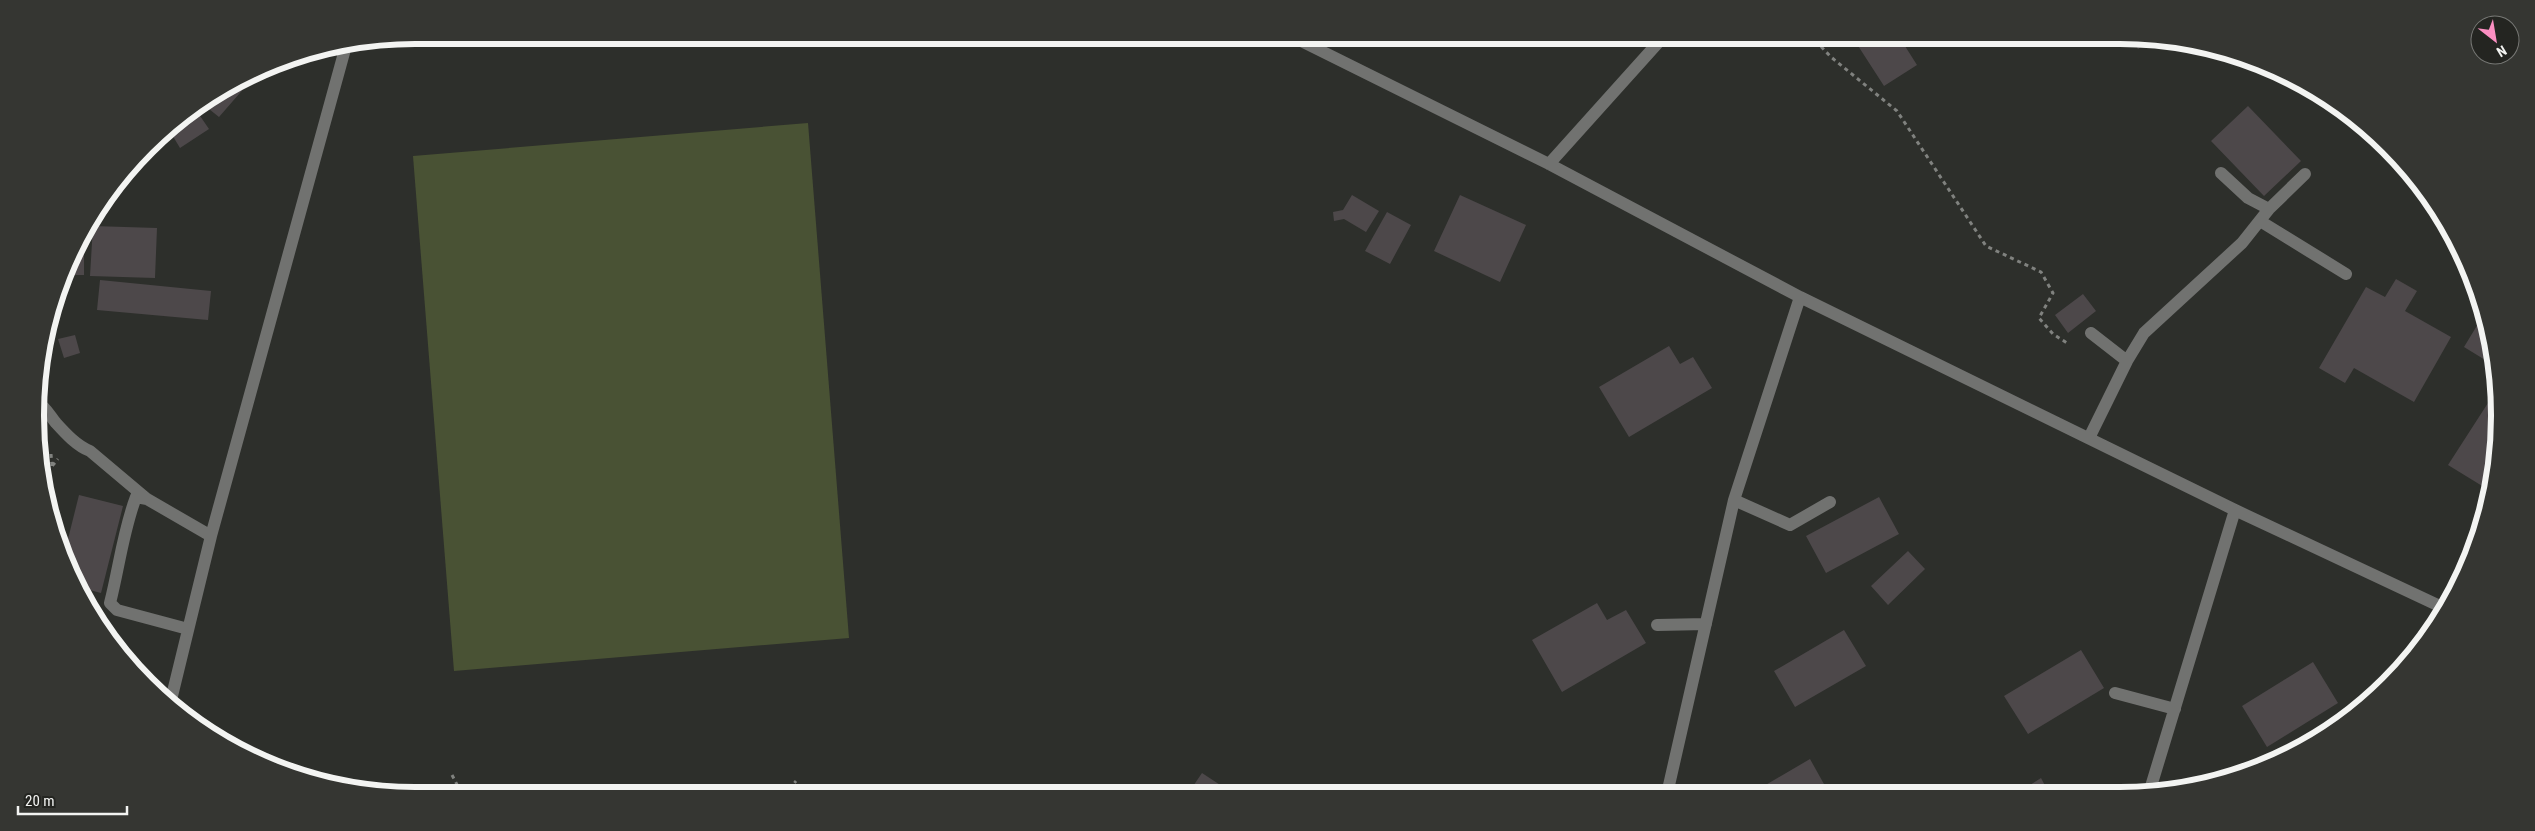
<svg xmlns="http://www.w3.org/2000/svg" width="2535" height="831" viewBox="0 0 2535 831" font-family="'Roboto Condensed',sans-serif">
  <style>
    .green { fill: #495234 }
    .building { fill: #4d484a }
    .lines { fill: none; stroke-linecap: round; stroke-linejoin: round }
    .path { stroke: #80827f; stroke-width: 3; stroke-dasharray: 4 4; stroke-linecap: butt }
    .minor { stroke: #717270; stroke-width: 12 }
    .rim { fill: none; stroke: #f3f4f2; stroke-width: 6 }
  </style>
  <rect width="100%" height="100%" fill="#2d2f2b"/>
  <path class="green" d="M808 123 849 638 454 671 413 156Z"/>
  <path class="building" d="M1828 35H1849L1834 44Z
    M1858 35H1898L1917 65 1884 86 1853 38Z
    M2129 36 2145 38H2154L2138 49Z
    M260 70 219 117 204 105Z
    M2248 106 2301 161 2264 196 2211 141Z
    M196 110 209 129 180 148 168 128Z
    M124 173V183H114Z
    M1352 195 1379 211 1366 232 1344 219 1334 221 1333 212 1343 210Z
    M1460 195 1526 225 1500 282 1434 251Z
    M1387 212 1411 225 1390 264 1365 251Z
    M93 226 157 228 155 278 90 276Z
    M73 252H84V275H69V265Z
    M2396 279 2417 291 2405 311 2451 337 2414 402 2354 368 2345 383 2319 368 2366 287 2385 297Z
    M100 280 211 291 208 320 97 310Z
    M2083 294 2096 311 2068 333 2055 315Z
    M2484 314 2493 342 2495 366 2464 347Z
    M75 335 80 353 64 358 58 339Z
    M1669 346 1680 364 1693 357 1712 388 1629 437 1599 387Z
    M2497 389 2500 416 2492 492 2448 465Z
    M79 495 123 506 101 593 82 588 65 551Z
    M1879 497 1899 534 1826 573 1806 536Z
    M1908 551 1925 569 1888 605 1871 586Z
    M1597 603 1607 620 1626 610 1646 643 1562 692 1532 640Z
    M96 620H106V635L99 627Z
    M1844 630 1866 666 1795 707 1774 671Z
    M2081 650 2104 688 2028 734 2004 696Z
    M2313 662 2338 703 2267 747 2242 706Z
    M1810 759 1829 793H1752Z
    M1202 773 1234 794 1187 795Z
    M2041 778 2049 793H2017Z"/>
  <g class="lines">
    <path class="path" d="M1810 35 1831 57 1897 111 1986 246 2041 272 2053 293 2039 318 2053 334 2067 343
      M51 454 52 466
      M42 478 58 459
      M452 775 463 796
      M784 795 796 781
      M789 795 792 788"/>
    <path class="minor" d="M1289 35 1549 164 1800 297 2235 510 2446 609
      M1549 164 1665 35
      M2221 173 2248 198 2269 209
      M2260 221 2346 274
      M2091 333 2127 361
      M37 402C46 407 50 416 56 423 66 434 77 446 90 451L147 499 211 536
      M2089 438 2127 361 2144 333 2242 243 2269 209 2305 174
      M147 499 136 497C123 531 119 568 110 603L117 610 188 629
      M1734 500 1790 525 1830 502
      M1657 625 1706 624
      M2115 693 2175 709
      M170 704 211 536 347 42
      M2149 793 2235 510
      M1667 794 1734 500 1800 297"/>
  </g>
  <path d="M0 0H2535V831H0ZM415 44H2120A371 371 0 0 1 2491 415V416A371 371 0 0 1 2120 787H415A371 371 0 0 1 44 416V415A371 371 0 0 1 415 44Z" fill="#353632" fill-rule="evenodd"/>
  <path class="rim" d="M415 44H2120A371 371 0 0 1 2491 415V416A371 371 0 0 1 2120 787H415A371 371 0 0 1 44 416V415A371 371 0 0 1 415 44Z"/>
  <g transform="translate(2495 40) rotate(149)"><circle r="24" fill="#242521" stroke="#777875"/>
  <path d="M0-4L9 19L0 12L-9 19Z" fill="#fc8fc2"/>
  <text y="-8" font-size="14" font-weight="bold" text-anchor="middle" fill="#f3f4f2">N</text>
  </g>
  <path d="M18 806v8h109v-8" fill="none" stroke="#f3f4f2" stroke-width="2.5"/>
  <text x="25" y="806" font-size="15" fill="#f3f4f2" stroke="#242521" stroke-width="4" paint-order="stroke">20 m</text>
</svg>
